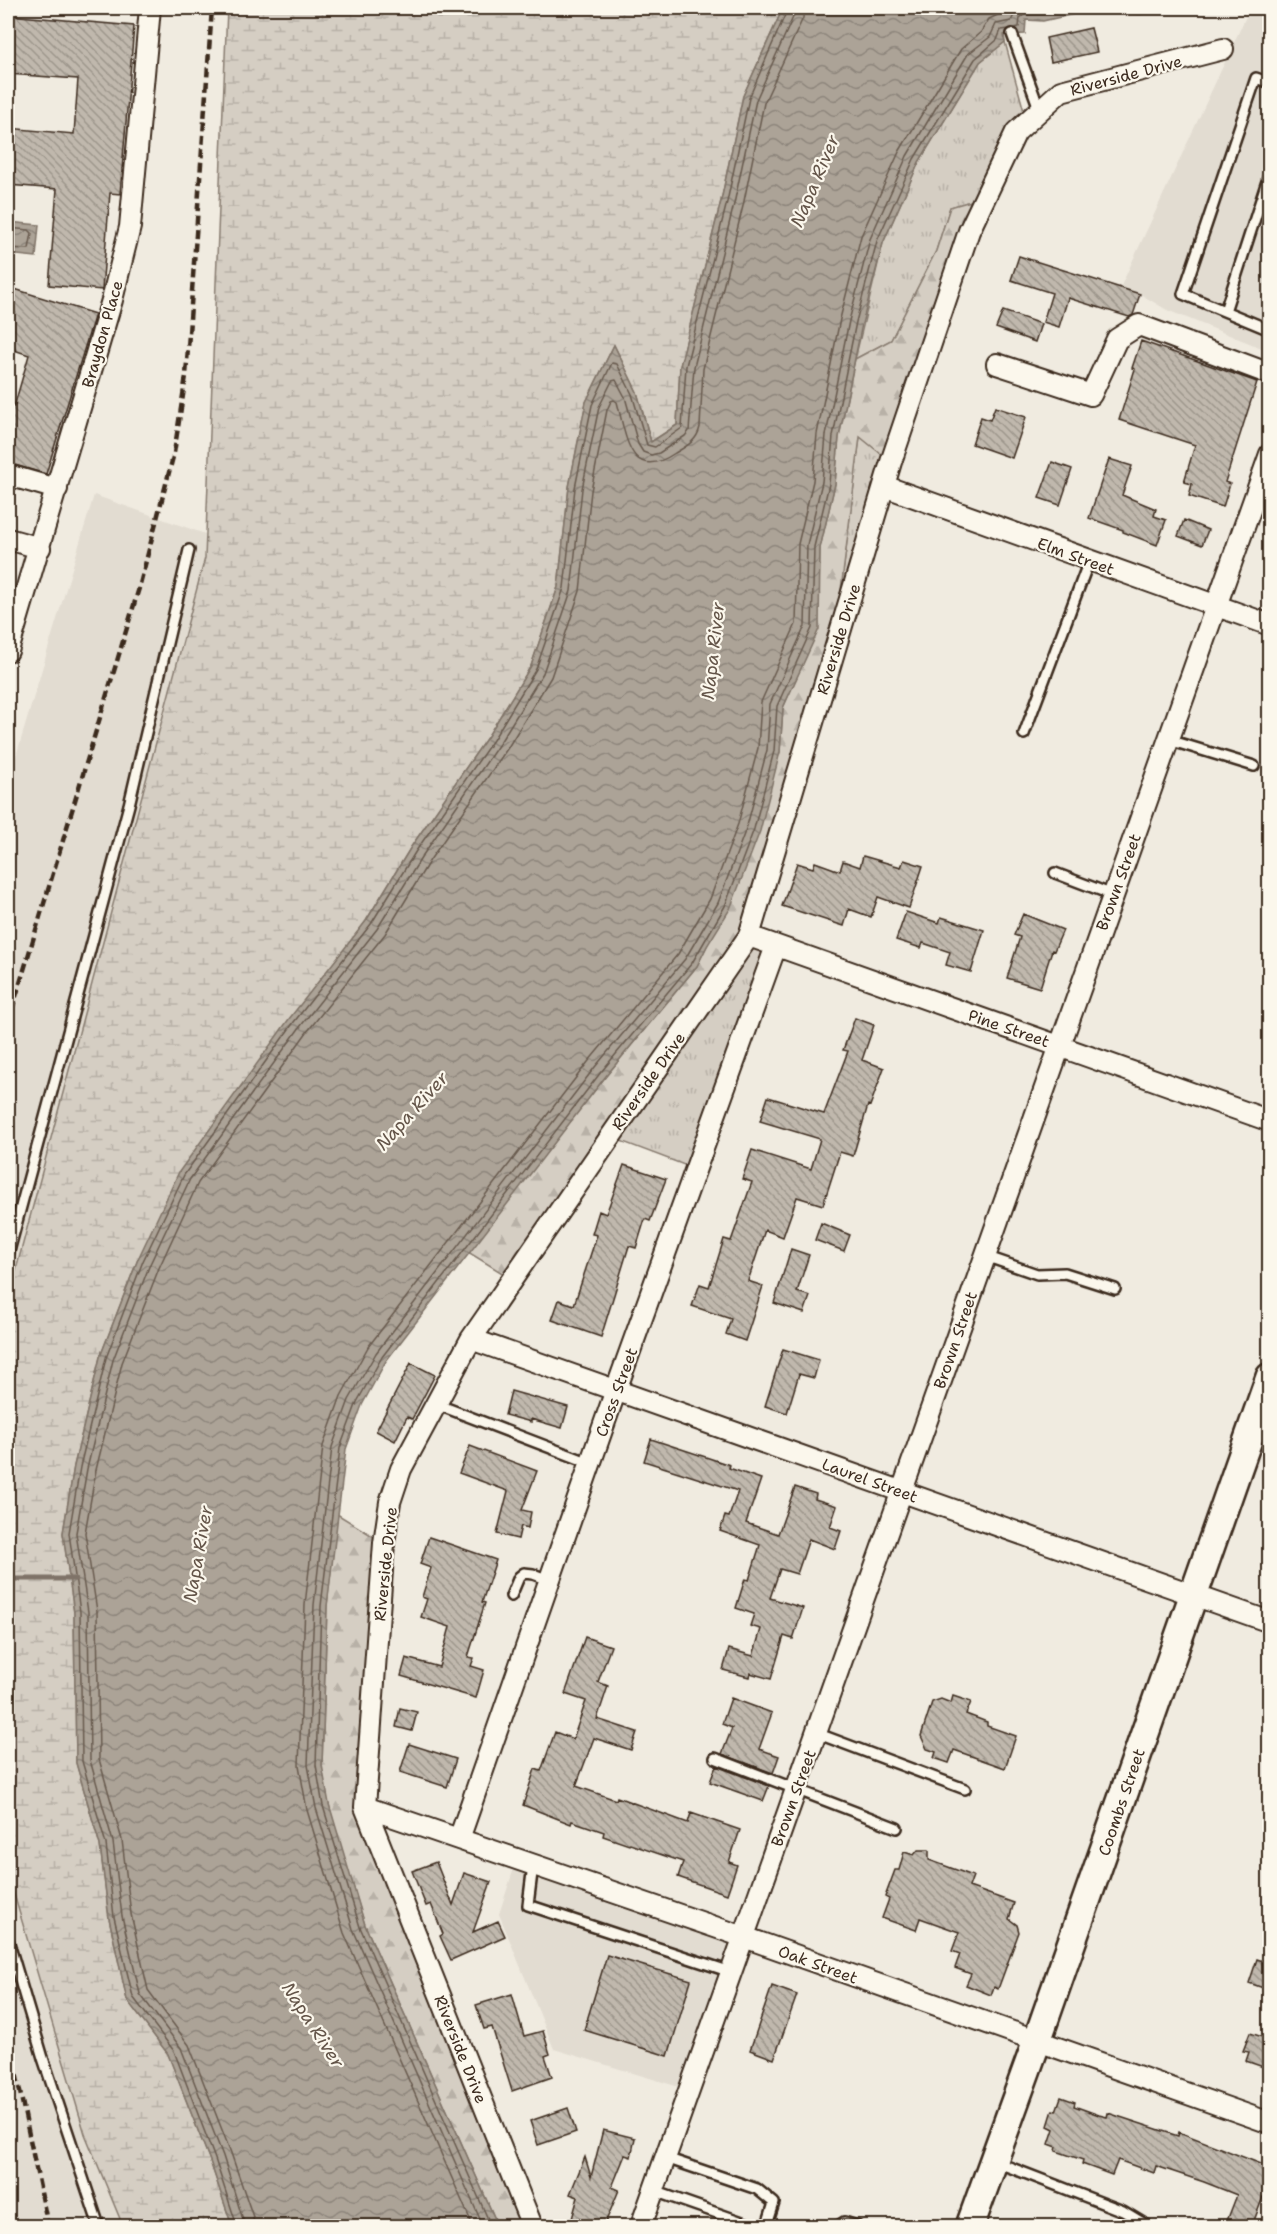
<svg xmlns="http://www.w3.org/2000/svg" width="1277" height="2234" viewBox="0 0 1277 2234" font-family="'Shantell Sans',sans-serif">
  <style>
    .built { fill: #e2dcd1 }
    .grass { fill: url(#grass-tufts); stroke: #887c70; stroke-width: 1.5 }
    .forest { fill: url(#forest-firs); stroke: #887c70; stroke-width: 1.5 }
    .wetland { fill: url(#wetland-marsh); stroke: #887c70; stroke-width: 1.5 }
    .water { fill: url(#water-waves); stroke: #7f7367; stroke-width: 1.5 }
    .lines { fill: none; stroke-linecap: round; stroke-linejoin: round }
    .shore { stroke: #685a4e; stroke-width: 1.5 }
    .stream { stroke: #7f7367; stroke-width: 5 }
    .building { fill: url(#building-back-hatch); stroke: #3b2a1e; stroke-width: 1.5 }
    .lane-casing { stroke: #3b2a1e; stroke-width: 14 }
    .street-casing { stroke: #3b2a1e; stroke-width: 24 }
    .secondary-casing { stroke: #3b2a1e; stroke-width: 32 }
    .lane { stroke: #fbf7ec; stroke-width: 9 }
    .street { stroke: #fbf7ec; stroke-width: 20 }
    .secondary { stroke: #fbf7ec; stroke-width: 27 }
    .rail { stroke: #3b2a1e; stroke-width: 4.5; stroke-dasharray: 9 4.5; stroke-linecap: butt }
    .labels { text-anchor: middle; stroke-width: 4.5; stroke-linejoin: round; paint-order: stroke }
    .street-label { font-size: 16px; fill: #3b2a1e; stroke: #fbf7ec }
    .water-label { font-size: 18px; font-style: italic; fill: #635448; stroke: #fbf7ec }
  </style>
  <defs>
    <pattern id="grass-tufts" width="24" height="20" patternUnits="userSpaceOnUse" patternTransform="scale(1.5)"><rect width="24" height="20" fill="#d5cec3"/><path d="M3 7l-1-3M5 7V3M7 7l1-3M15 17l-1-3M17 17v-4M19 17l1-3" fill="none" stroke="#b8b1a7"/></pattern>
    <pattern id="forest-firs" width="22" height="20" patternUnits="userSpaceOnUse" patternTransform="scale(1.5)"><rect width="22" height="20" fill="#d5cec3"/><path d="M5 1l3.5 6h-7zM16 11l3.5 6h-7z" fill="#b8b1a7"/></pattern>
    <pattern id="wetland-marsh" width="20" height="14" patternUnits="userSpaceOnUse" patternTransform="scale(1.5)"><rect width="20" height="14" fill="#d5cec3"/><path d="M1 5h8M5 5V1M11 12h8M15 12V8" fill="none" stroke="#b8b1a7"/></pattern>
    <pattern id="water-waves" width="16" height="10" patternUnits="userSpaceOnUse" patternTransform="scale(1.5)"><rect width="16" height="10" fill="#aca397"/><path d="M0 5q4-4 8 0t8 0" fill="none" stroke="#8d857b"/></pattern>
    <pattern id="building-back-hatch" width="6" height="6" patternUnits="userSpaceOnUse" patternTransform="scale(1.5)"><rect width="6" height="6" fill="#c0b8ad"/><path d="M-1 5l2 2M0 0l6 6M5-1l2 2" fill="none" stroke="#9d968c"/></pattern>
  </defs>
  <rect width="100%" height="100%" fill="#f0ebe0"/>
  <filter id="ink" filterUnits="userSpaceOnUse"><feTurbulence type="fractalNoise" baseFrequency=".0167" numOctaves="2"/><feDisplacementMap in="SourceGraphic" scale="12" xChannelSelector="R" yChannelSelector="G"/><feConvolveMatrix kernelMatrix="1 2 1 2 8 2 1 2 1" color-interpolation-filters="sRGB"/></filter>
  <g filter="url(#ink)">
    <path class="built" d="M1250 8H1269V351L1167 310 1140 294 1120 288Z
      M94 495 205 534V558L8 1300V783Z
      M518 1856 744 1937 689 2090 554 2049 499 1914Z
      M8 1874 85 2134 123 2226H8Z"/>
    <path class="grass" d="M1005 42 1027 122 985 197 950 207 936 251 891 340 855 359 883 243 919 162 980 62Z
      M860 436 891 462 833 654Z
      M749 936 776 946 695 1169 610 1137Z"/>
    <path class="forest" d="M985 197 891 462 860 437 833 654 749 936 512 1279 468 1252 606 1076 697 966 707 946 780 752 783 708 818 629 820 548 835 484 839 437 855 359 891 340 936 251 950 207Z
      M337 1514 384 1543 365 1807 532 2226H498L365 1925 339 1842 323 1783 322 1765 327 1606Z"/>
    <path class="wetland" d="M227 8H783L743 96 721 201 680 366 677 425 651 442 637 392 614 345 586 402 569 487 558 587 531 666 488 736 411 847 366 921 138 1259 100 1357 74 1466 63 1533 74 1613 76 1763 100 1845 109 1918 127 2000 168 2054 210 2161 232 2226H123L85 2134 8 1874V1300L205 558Z"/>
    <path class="water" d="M783 8H1163L1141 14 1092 10 1043 21 1026 20 1025 34 1004 35 1005 42 980 62 919 162 883 243 862 324 839 437 835 484 820 548 819 629 783 708 780 752 760 831 730 909 707 946 697 966 606 1076 386 1361 362 1405 346 1449 327 1606 322 1765 329 1804 365 1925 498 2226H232L210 2161 168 2054 127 2000 109 1918 100 1845 76 1763 74 1613 63 1533 74 1466 100 1357 138 1259 179 1172 289 1019 366 921 411 847 488 736 531 666 558 587 569 487 586 402 614 345 637 392 651 442 677 425 680 366 721 201 743 96Z
      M8 222 39 225 36 257 8 254Z"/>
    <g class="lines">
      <path class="shore" d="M1014 28 1019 27 1020 18 1025 14H1043L1076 8
        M8 228 29 230 32 233 29 249 8 248
        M237 2226 215 2159 174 2051 133 1997 114 1917 106 1844 82 1761 80 1612 69 1533 80 1467 106 1358 143 1261 184 1175 294 1022 371 924 416 851 493 740 536 669 564 588 575 488 592 405 612 363 617 364 632 394 647 445 655 447 682 428 686 366 727 202 749 98 788 8
        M245 2226 223 2156 181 2048 140 1994 122 1916 113 1842 90 1760 88 1612 76 1533 87 1469 113 1360 150 1264 190 1179 300 1027 377 929 423 855 499 744 543 673 571 591 582 489 599 407 612 381 616 380 625 397 638 444 643 452 651 455 659 453 685 436 689 431 694 367 734 204 756 100 794 15 795 8
        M254 2226 253 2217 231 2153 189 2045 148 1990 131 1914 122 1840 99 1759 97 1611 85 1533 96 1470 122 1363 159 1268 198 1183 307 1032 385 934 430 860 507 749 551 677 580 591 591 491 607 410 611 401 614 400 617 402C626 435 629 484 675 453 687 446 697 441 700 427L703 369 743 206 764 103 803 18 804 8
        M473 2226 344 1933 307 1810 299 1765 305 1605 323 1446 341 1396 368 1347 588 1062 678 954 710 899 738 824 758 748 761 702 796 624 798 544 813 481 817 434 840 319 861 236 899 152 961 49 981 32 989 19 1004 12 1008 8
        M483 2226 353 1929 316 1808 308 1765 314 1605 332 1447 349 1400 376 1353 595 1067 685 959 718 903 747 826 767 750 770 704 805 626 807 545 822 482 826 435 849 321 870 239 907 156 968 54 990 37 996 24 1011 21 1015 13 1021 8
        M491 2226 360 1927 323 1806 316 1765 321 1606 340 1448 357 1402 382 1357 601 1072 692 963 725 906 754 829 774 751 777 706 812 628 814 547 829 484 833 436 856 322 877 241 914 159 975 59 997 40 1001 30 1010 29"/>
      <path class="stream" d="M8 1579H75"/>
    </g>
    <path class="building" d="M8 15 134 26 120 194 110 193 102 290 49 285 57 189 8 185V128L74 134 78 79 8 74Z
      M1091 28 1097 52 1051 62 1046 38Z
      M1019 256 1140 294 1133 315 1129 317 1068 298 1059 327 1043 322 1052 293 1011 280Z
      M8 287 95 314 46 474 8 463V405L14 407 29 355 8 348Z
      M1003 311 1041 324 1035 342 996 328Z
      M1141 341 1257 382 1225 482 1230 484 1223 507 1189 496 1192 484 1184 482 1195 445 1119 420 1135 369 1132 368Z
      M995 407 1026 417 1012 458 972 444 981 417 990 420Z
      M1109 459 1132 466 1122 495 1156 509 1154 516 1166 520 1157 545 1123 532V530L1089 518Z
      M1052 462 1072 469 1060 505 1039 498Z
      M1184 520 1208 530 1202 545 1178 536Z
      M863 856 901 867 904 860 923 866 909 908 878 897 871 917 849 909 844 926 782 906 797 863 813 868 815 862 840 871 843 861 860 867Z
      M906 912 939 923 941 917 984 930 971 972 946 965 950 952 923 943 921 948 896 940Z
      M1023 914 1063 930 1054 951 1052 950 1040 988 1007 978 1020 937 1014 935Z
      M855 1018 874 1025 862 1060 884 1068 870 1106 868 1105 853 1156 840 1152 823 1205 797 1197 783 1237 765 1230 748 1281 763 1286 745 1341 726 1334 731 1319 692 1306 700 1284 709 1287 724 1239 731 1241 752 1182 742 1179 752 1150 811 1169 820 1139 760 1121 768 1097 824 1114 848 1051 843 1050Z
      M624 1165 666 1179 650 1221 645 1219 636 1248 629 1246 601 1337 552 1320 559 1300 574 1305 597 1235 592 1234 599 1211 606 1214Z
      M821 1223 850 1235 844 1251 815 1240Z
      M791 1249 809 1255 797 1292 810 1296 804 1313 774 1303Z
      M783 1349 819 1360 814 1378 799 1374 787 1413 765 1406Z
      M411 1363 435 1375 412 1419 407 1417 395 1441 376 1431Z
      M511 1391 568 1407 562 1428 531 1419V1422L505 1415Z
      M651 1439 730 1465 729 1468 761 1479 746 1523 778 1534 795 1487 816 1494 815 1499 837 1506 830 1527 841 1531 835 1549 809 1539 797 1574 780 1569 770 1598 803 1608 793 1639 784 1636 771 1679 750 1673 749 1677 723 1670 729 1649 753 1656 761 1629 750 1626 754 1614 736 1608 745 1579 749 1580 760 1545 720 1531 725 1516 729 1517 738 1491 644 1461Z
      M470 1446 537 1471 522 1510 531 1512 528 1528 521 1526 518 1539 497 1534 508 1491 459 1473Z
      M429 1537 496 1560 482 1602 485 1603 468 1657 474 1658 471 1666 484 1670 476 1698 401 1676 406 1658 439 1667 450 1627 421 1617 427 1599 422 1597 431 1568 420 1564Z
      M585 1637 611 1646 598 1682 608 1686 597 1719 637 1732 631 1750 594 1738 576 1786 616 1800 617 1797 688 1823 691 1813 740 1830 729 1862 737 1865 727 1894 678 1877 683 1862 630 1844 629 1845 603 1836 604 1832 572 1821 571 1824 523 1805 535 1769 541 1771 555 1732 573 1739 586 1701 565 1694Z
      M953 1696 971 1702 966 1714 987 1722V1726L1016 1736 1005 1768 954 1750 949 1763 934 1758 936 1752 927 1749 921 1736 932 1702 941 1699 951 1703Z
      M731 1698 772 1713 759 1749 779 1756 773 1773 722 1754 732 1728 722 1724Z
      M400 1708 417 1712 412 1731 396 1727Z
      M409 1744 456 1759 447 1787 400 1772Z
      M716 1766 769 1786 763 1801 710 1782Z
      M918 1850H929V1860L973 1876 969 1887 1014 1903 1009 1919 1017 1925 1019 1932 998 1989 994 1987 991 1995 966 1985 971 1974 955 1968 960 1954 952 1951 959 1932 920 1918 916 1930 882 1918 889 1899 885 1897 895 1870H899L904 1852 914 1855Z
      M436 1862 453 1905 464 1873 491 1882 473 1932 498 1921 505 1936 451 1960 440 1936 443 1934 431 1904 426 1906 412 1871Z
      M607 1955 691 1980 668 2056 584 2030Z
      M1257 1959 1269 1963V1990L1249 1983Z
      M772 1986 797 1995 774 2059 750 2050Z
      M512 1994 524 2036 543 2031 550 2054 545 2056 552 2077 512 2091 492 2027 484 2029 476 2005Z
      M1250 2033 1269 2039V2069L1246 2061 1249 2052 1243 2051Z
      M1061 2097 1075 2102 1074 2106 1099 2115 1107 2117 1108 2113 1178 2136 1179 2132 1269 2167V2189L1266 2198 1263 2197 1252 2226H1225L1237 2195 1204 2182 1156 2166 1154 2173 1118 2160 1112 2175 1082 2164 1083 2160 1056 2151 1057 2147 1049 2144 1054 2129 1048 2126 1053 2110 1056 2111Z
      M568 2108 576 2132 538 2145 530 2121Z
      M603 2130 635 2138 631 2157 625 2155 612 2187 619 2190 604 2226H570L578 2197 570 2194 585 2157 591 2177Z"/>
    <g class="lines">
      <g class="lane-casing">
        <path id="lane" d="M1012 34 1040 111
          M1270 83 1256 78 1183 294 1270 330
          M1225 311 1270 172
          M1024 734 1089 561
          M1169 740 1254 766
          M1055 873 1113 895
          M8 1255 129 805 189 550
          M985 1256 1037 1274 1065 1273 1115 1289
          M436 1404 590 1463
          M511 1596 519 1577 524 1573 533 1574 549 1580
          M816 1733 965 1789
          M715 1758 897 1828
          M533 1865 528 1905 731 1972
          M8 1940 43 2058 99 2226
          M666 2158 757 2189 774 2203 767 2225 764 2226
          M996 2162 1123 2211 1148 2226
          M654 2191 754 2226
          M838 2226 844 2222 857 2226"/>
      </g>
      <g class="street-casing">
        <path id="street" d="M997 364 1091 395 1117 339 1139 325 1270 374
          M8 475 57 489
          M884 486 1270 625
          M8 539 40 548
          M8 651 112 300 130 227 150 8
          M749 936 1270 1121
          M471 1339 1270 1622
          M365 1807 744 1937 1270 2123
          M459 1839 616 1390 776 946
          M532 2226 365 1807 384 1543 390 1502 401 1469 471 1339 749 936 891 462 969 231 1016 132 1061 91 1223 49
          M641 2226 1270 454"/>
      </g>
      <g class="secondary-casing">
        <path id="secondary" d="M970 2226 1037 2041 1270 1377"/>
      </g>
      <use href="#lane" class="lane"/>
      <use href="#street" class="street"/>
      <use href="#secondary" class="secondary"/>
      <path class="rail" d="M8 1023 139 588 174 453 186 376 212 8
        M8 2034 48 2226"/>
    </g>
  </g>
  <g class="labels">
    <g class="street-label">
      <text transform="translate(1126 75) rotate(-15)" y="6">Riverside Drive</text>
      <text transform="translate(102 334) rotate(-74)" y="6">Braydon Place</text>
      <text transform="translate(1076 556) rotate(20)" y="6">Elm Street</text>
      <text transform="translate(838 639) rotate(-73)" y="6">Riverside Drive</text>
      <text transform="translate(1118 882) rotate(-70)" y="6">Brown Street</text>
      <text transform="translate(1009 1028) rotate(19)" y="6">Pine Street</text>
      <text transform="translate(648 1081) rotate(-55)" y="6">Riverside Drive</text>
      <text transform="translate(955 1340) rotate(-71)" y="6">Brown Street</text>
      <text transform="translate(616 1392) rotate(-70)" y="6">Cross Street</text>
      <text transform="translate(870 1480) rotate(20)" y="6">Laurel Street</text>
      <text transform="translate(385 1564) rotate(-84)" y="6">Riverside Drive</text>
      <text transform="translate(793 1798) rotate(-70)" y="6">Brown Street</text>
      <text transform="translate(1121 1802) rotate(-71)" y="6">Coombs Street</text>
      <text transform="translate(818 1964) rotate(20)" y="6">Oak Street</text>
      <text transform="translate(461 2049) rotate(68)" y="6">Riverside Drive</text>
    </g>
    <g class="water-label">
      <text transform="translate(815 181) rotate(-67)" y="6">Napa River</text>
      <text transform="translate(713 651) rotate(-84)" y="6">Napa River</text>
      <text transform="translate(412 1111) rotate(-48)" y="6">Napa River</text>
      <text transform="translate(198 1554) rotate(-80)" y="6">Napa River</text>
      <text transform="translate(313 2025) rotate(57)" y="6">Napa River</text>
    </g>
  </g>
  <rect width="1277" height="2234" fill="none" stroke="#fbf7ec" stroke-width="30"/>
  <rect x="15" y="15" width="1247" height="2204" fill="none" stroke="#3b2a1e" stroke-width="2" filter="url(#ink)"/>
</svg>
